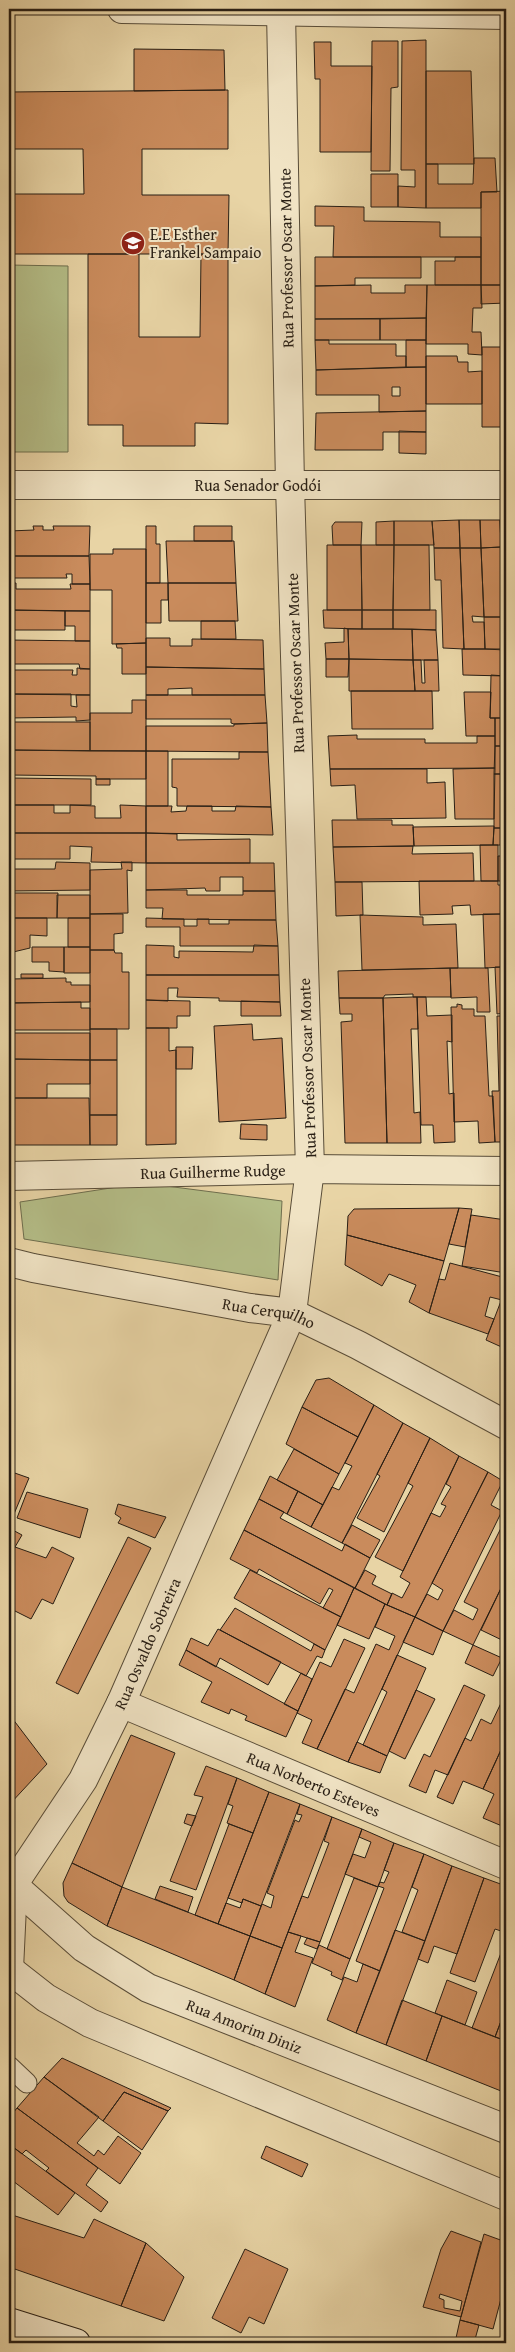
<svg xmlns="http://www.w3.org/2000/svg" width="515" height="2352" viewBox="0 0 515 2352" font-family="'Gentium Book Plus',serif">
  <style>
    .green { fill: #b4bd87; stroke: #6e6e4e }
    .building { fill: #c98b5c; stroke: #281e14; fill-rule: evenodd }
    .lines { fill: none; stroke-linecap: round; stroke-linejoin: round }
    .service-casing { stroke: #584c38; stroke-width: 21 }
    .minor-casing { stroke: #584c38; stroke-width: 30 }
    .tertiary-casing { stroke: #584c38; stroke-width: 30 }
    .secondary-casing { stroke: #281e14; stroke-width: 30 }
    .service { stroke: #f0e3c4; stroke-width: 19 }
    .minor { stroke: #f0e3c4; stroke-width: 28 }
    .tertiary { stroke: #f0e3c4; stroke-width: 28 }
    .secondary { stroke: #f0e3c4; stroke-width: 28 }
    .labels { text-anchor: middle; stroke-width: 4; stroke-linejoin: round; paint-order: stroke }
    .poi-label { font-size: 16px; fill: #281e14; stroke: #f0e3c4; text-anchor: start }
    .street-label { font-size: 16px; fill: #281e14; stroke: #f0e3c4 }
  </style>
  <rect width="100%" height="100%" fill="#e8d4a5"/>
  <filter id="stains"><feTurbulence type="fractalNoise" baseFrequency=".004" numOctaves="4"/><feColorMatrix values="0 0 0 0 .2 0 0 0 0 .09 0 0 0 0 .02 0 0 0 .5 -.17"/></filter>
  <radialGradient id="worn" r=".72"><stop offset=".6" stop-color="#630" stop-opacity="0"/><stop offset="1" stop-color="#630" stop-opacity=".3"/></radialGradient>
  <path class="green" d="M9 265 68 266V452H9Z
    M143 1183 282 1201 278 1280 24 1239 20 1202Z"/>
  <path class="building" d="M426 40V208L398 207V186L415 187V170H401L402 41Z
    M372 41H398V87L391 88 390 171H371Z
    M314 42H331V66H372L371 152H320V79H315Z
    M134 49 224 50 225 90 134 91Z
    M426 71H471L474 164H426Z
    M228 90V149H142V195H229L228 254H9V194H84L83 149H9V92Z
    M474 158H495L497 192H481V208H426V164H438V184H473Z
    M371 174H398V207H371Z
    M506 191V205H502L503 285H481V192Z
    M315 206 364 207V221L440 222V237H481V257H333L334 226H315Z
    M88 254H139V337H200L201 254H228V424L195 423V446H123V425H88Z
    M315 257H421V278H355V285L315 286Z
    M455 257H481V285H435V261H455Z
    M371 285V293H405V285H427L426 318 315 319V286Z
    M427 285H481L482 308H473L472 332H481L482 355 468 354V344H426Z
    M481 285H506V303L481 304Z
    M426 318V340H380V319Z
    M315 319H380V340H315Z
    M315 340H329V344H396V356H406V367L316 370Z
    M406 340H426V367H406Z
    M482 347H506V427H482Z
    M426 356H457L458 362H468V372L482 371V404H426Z
    M426 367V411L379 412V395H316V370ZM392 387H400V396H392Z
    M426 411V432H383V450H315L316 413Z
    M399 431 426 432V454L399 453Z
    M459 520H480L481 548H460Z
    M459 520 460 548H434L432 521Z
    M480 520H500L501 547 481 548Z
    M500 520H506V547H501Z
    M394 521H432L434 545H394Z
    M394 521V545H376V522Z
    M335 522H362L361 545H333L332 526Z
    M33 526H43V530H54L53 526H90L89 556H9V531L34 530Z
    M146 526H156V544H160V583H146Z
    M194 526H232V541H194Z
    M166 541H234L236 583H168Z
    M327 545H361L362 610H327Z
    M361 545H394L393 610H362Z
    M394 545H429L430 610H393Z
    M501 547H506V602H503Z
    M501 547 504 617H484L481 548Z
    M434 548H460L464 649 443 648 441 580H435Z
    M460 548H481L484 617 472 616 473 622H484L485 649H464Z
    M113 549H146V643L112 644V590H90V554H113Z
    M9 556H89L90 584H72V574H66L67 578H9Z
    M9 583H16V589H71L70 584H90V611L9 610Z
    M146 583H168V600H161V623H146Z
    M168 583H236L238 621H169Z
    M503 602H506V620H504Z
    M9 610 65 611V630H9Z
    M323 610H362V629L324 628Z
    M362 610H393V629H362Z
    M393 610H436V630L393 629Z
    M65 611H90V641H75V626H65Z
    M484 617H504L505 650 485 649Z
    M504 620H506L505 650Z
    M201 621H235L236 639H201Z
    M344 628 348 629 349 659H326L325 643 344 642Z
    M348 629H412L413 660 349 659Z
    M412 629 436 630 438 660H413Z
    M146 638H170V646H192V639L263 640 264 669 146 667Z
    M9 640 90 641V669H80L79 664H9Z
    M146 643V674H122V648H117L116 644Z
    M462 649H506V676L463 675Z
    M326 659H349L348 677H326Z
    M349 659 413 660 415 691H349Z
    M413 660H421L422 683H425L424 660H438L439 691H415Z
    M146 667 264 669 265 695H192V688L168 689V695H146Z
    M77 668 90 669V695L9 694V670H73L72 675H77Z
    M491 675 506 676V718H490Z
    M351 691H432L433 729H352Z
    M464 692H491L490 718H495V736H466Z
    M9 694H71V706L77 707 76 695H90V720L76 721V717L9 718Z
    M146 695H265L267 723 234 724 231 723V719H146Z
    M132 700H146V751H90V713H132Z
    M495 718H506V746H495Z
    M9 722H90V751L9 750Z
    M267 723 268 752 146 751V726H234V724Z
    M357 735V739H425V743H477V736H495V768L330 769 328 736Z
    M495 746H506V774H494Z
    M9 750 146 751V779H96V776L9 775Z
    M146 751H168V806H146Z
    M239 752H268L271 807 177 806V788L172 787V759H239Z
    M495 768 494 819H455L453 769Z
    M330 769H427V783L445 782 446 818 357 819 355 785 331 786Z
    M494 774H506V828H494Z
    M9 778 91 779V805H9Z
    M96 779H110V785H96Z
    M9 805H54V813H70V805L95 806V818H121L120 805 146 806V833H9Z
    M146 806H172L171 812 186 811 187 806H212V811H235L236 806 271 807 273 835 146 833Z
    M332 820H392V825H413L414 846 333 847Z
    M494 826 493 845 414 846 413 827Z
    M494 828H504V845H493Z
    M9 833H146V863L91 862 92 847 70 846V859H9Z
    M146 833 177 834V840L250 839V863H146Z
    M480 845H498V881H481Z
    M413 846 412 854 473 853 474 881 335 882 333 847Z
    M498 856H506V881H498Z
    M56 862 90 863V890L9 891V869H55Z
    M121 862H132V871L127 870 128 913 90 914V870L122 869Z
    M146 863H274L275 891H243V877H220V891H206L205 888 146 890Z
    M419 881H498V885H501V914L471 915 470 905 452 906 453 914 420 915Z
    M335 882H362L363 915 336 916Z
    M501 885H506V940H501Z
    M146 890H187V895H243V891H275L276 920 162 919 163 908H146Z
    M9 893H58L57 918H9Z
    M57 895H90V918H57Z
    M90 914H123V933L114 934V950H90Z
    M483 914H501L502 967 485 968Z
    M360 915 423 917V925L456 924 458 968 362 970Z
    M9 918H47V936L30 935V948L9 953Z
    M68 918H90V947H68Z
    M146 918 184 919V926H197V919H209V924H229V920H276L278 946H180V927H146Z
    M501 940H506V964H502Z
    M146 945 174 946V957L179 958V951L253 952 254 945 278 946 279 975H146Z
    M32 947H64V972L49 971V962H32Z
    M64 947H90V973H64Z
    M90 950H114L115 953H122V972H129V1029H90Z
    M495 967H506V1013L497 1014Z
    M450 968 451 997H413V994L385 995 383 998H339L338 971Z
    M450 968H488L490 1012H477V997L451 998Z
    M21 974H43V978H21Z
    M146 975H279L280 1002 219 1001V998L177 997 178 988H168V1001L146 1000Z
    M66 978V982H71V985H90V1002L9 1003V979Z
    M413 997H417L418 1029H411L414 1113 420 1112 421 1143H387L383 998Z
    M417 997H426L427 1016 452 1015V1042L447 1041 449 1094 454 1093 455 1142 434 1143 433 1125H421Z
    M339 998H383L387 1143H345L341 1022 352 1021V1014H340Z
    M146 1000 190 1001V1016H177V1028H146Z
    M241 1001 280 1002 281 1016H241Z
    M81 1002V1008H90V1030H9V1003Z
    M457 1004 462 1005V1009H474V1016H485L489 1096H493L495 1142 479 1143 478 1121 454 1122 451 1007H457Z
    M497 1016H506V1142H495L492 1091H499Z
    M252 1024 253 1040 282 1038 286 1118 219 1122 214 1026Z
    M146 1028H169V1051L176 1050V1144L146 1145Z
    M90 1029H117V1060H90Z
    M9 1033H90V1060L9 1059Z
    M176 1047H193L192 1069H176Z
    M9 1059 90 1060V1084H47V1098H9Z
    M90 1060H117V1115H90Z
    M9 1098H89L90 1145H9Z
    M90 1115H117V1145H90Z
    M241 1124 267 1125V1140L240 1139Z
    M459 1208 444 1261 347 1235 348 1216 354 1209Z
    M459 1208 472 1209 465 1247 449 1244Z
    M471 1215 506 1220V1273L462 1266Z
    M347 1235 444 1261 429 1313 409 1302 416 1285 389 1274 382 1286 345 1265Z
    M450 1263 506 1278V1288L502 1300 490 1297 485 1316 494 1319 488 1334 429 1313 439 1279 445 1280Z
    M506 1288V1349L486 1340Z
    M329 1378 374 1405 358 1437 302 1407 316 1380Z
    M374 1405 403 1423 342 1543 311 1527 332 1487 339 1490 352 1466 345 1463Z
    M302 1407 358 1437 339 1474 286 1444Z
    M403 1423 430 1438 384 1532 357 1518 380 1476 377 1474Z
    M430 1438 459 1456 403 1571 375 1557 413 1486 408 1483Z
    M294 1449 339 1474 323 1505 277 1480Z
    M459 1456 488 1472 415 1617 387 1605 392 1593 402 1598 410 1583 400 1577 431 1513 440 1517 446 1506 441 1504 451 1487 446 1484Z
    M9 1471 29 1478 9 1526Z
    M488 1472 503 1481 491 1505 502 1511 443 1631 415 1617 427 1594 438 1600 443 1590 432 1583Z
    M270 1476 298 1491 287 1514 259 1499Z
    M298 1491 323 1505 311 1527 287 1514Z
    M27 1492 88 1509 80 1538 17 1518Z
    M259 1499 284 1512 280 1518 342 1551 345 1544 370 1558 355 1588 244 1530Z
    M118 1504 166 1517 155 1538 118 1523 121 1518 115 1514Z
    M506 1518V1578L473 1645 443 1631 454 1610 473 1620 478 1609 464 1602Z
    M352 1525 380 1540 370 1558 342 1543Z
    M9 1528 22 1535 15 1547 46 1558 52 1547 74 1558 53 1604 42 1599 31 1619 9 1608Z
    M244 1530 354 1588 341 1617 323 1608 333 1590 329 1588 320 1604 259 1569 257 1573 230 1559Z
    M128 1537 151 1548 78 1694 56 1683Z
    M250 1570 341 1617 325 1650 234 1598Z
    M365 1570 376 1576 372 1584 392 1594 387 1605 355 1588Z
    M506 1578V1642L481 1630Z
    M354 1588 385 1604 369 1639 337 1625Z
    M385 1604 415 1617 348 1762 317 1749 345 1689 354 1693 376 1644 389 1650 395 1636 375 1627Z
    M235 1608 311 1651 314 1644 325 1650 322 1658 317 1656 306 1676 220 1630Z
    M415 1617 443 1631 433 1655 403 1642Z
    M218 1629 281 1662 268 1685 220 1658 216 1667 186 1650 191 1638 208 1646Z
    M344 1639 365 1648 317 1749 302 1743 312 1720 297 1713 320 1662 331 1667Z
    M473 1645 502 1658 493 1676 465 1663Z
    M186 1650 298 1711 286 1737 245 1720 247 1716 231 1709 229 1714 201 1702 212 1682 179 1665Z
    M397 1655 426 1668 387 1756 363 1745 387 1692 382 1689Z
    M301 1673 312 1679 298 1711 284 1704Z
    M464 1685 485 1695 448 1775 435 1770 426 1793 409 1786 424 1754 430 1757Z
    M416 1690 435 1699 405 1759 389 1751Z
    M501 1703 506 1705V1739L483 1789 463 1781 453 1804 437 1797 465 1738 471 1741 481 1719 491 1724Z
    M9 1714 47 1764 9 1805Z
    M131 1735 175 1753 122 1887 72 1863Z
    M506 1739V1815L502 1826 483 1818 494 1794 483 1789Z
    M357 1742 387 1756 380 1773 348 1762Z
    M206 1766 237 1778 196 1890 170 1881 203 1797 194 1795Z
    M237 1778 269 1792 253 1833 227 1823 233 1806 228 1804Z
    M269 1792 300 1804 261 1906 243 1899 242 1903 228 1898Z
    M300 1804 332 1817 282 1948 250 1936 262 1904 271 1908 274 1896 267 1893 295 1820 299 1822 302 1815 297 1814Z
    M187 1814 196 1816 192 1826 184 1823Z
    M332 1817 362 1829 320 1942 288 1932 302 1896 308 1898 329 1843 324 1841Z
    M229 1824 253 1833 218 1924 195 1915Z
    M362 1829 394 1843 378 1887 345 1874 353 1854 365 1858 371 1842 359 1837Z
    M394 1843 424 1854 380 1971 356 1961 384 1888 378 1886 380 1882 384 1883 389 1872 384 1870Z
    M424 1854 452 1866 425 1941 402 1932 418 1890 412 1887Z
    M72 1863 122 1887 107 1926 68 1902 64 1896 63 1883Z
    M452 1866 484 1878 457 1954 434 1946 428 1963 418 1959Z
    M354 1878 378 1887 350 1959 327 1949Z
    M484 1878 506 1886V1916L501 1931 495 1929 475 1982 450 1973Z
    M160 1886 193 1897 188 1912 155 1899Z
    M122 1887 250 1936 234 1980 107 1926Z
    M243 1899 261 1906 250 1936 218 1924 226 1903 240 1908Z
    M395 1930 425 1941 386 2045 356 2033Z
    M288 1932 301 1936 295 1952 313 1958 295 2007 265 1994Z
    M250 1936 282 1948 265 1994 234 1980Z
    M307 1938 320 1942 317 1949 304 1944Z
    M506 1940V2008L495 2037 472 2028Z
    M319 1945 350 1959 342 1980 331 1975 332 1972 312 1963Z
    M363 1964 380 1971 356 2033 327 2020 344 1977 357 1982Z
    M447 1980 477 1992 465 2025 435 2013Z
    M402 2000 442 2016 426 2061 386 2045Z
    M506 2008V2041L495 2037Z
    M442 2016 506 2041V2093L426 2061Z
    M62 2058 171 2108 168 2111 124 2092 103 2121 44 2077Z
    M44 2077 99 2117 77 2143 94 2156 98 2150 104 2155 118 2136 141 2153 120 2184 17 2108Z
    M124 2092 168 2111 142 2150 103 2121Z
    M17 2108 98 2168 86 2185 108 2202 101 2212 46 2171 49 2168 26 2150 22 2154 9 2144V2118Z
    M9 2144 75 2193 58 2215 9 2178Z
    M266 2146 308 2164 302 2177 261 2158Z
    M9 2214 84 2238 94 2219 146 2243 121 2306 9 2267Z
    M451 2231 481 2242 461 2317 423 2307 441 2249ZM440 2294 462 2301 460 2311 444 2308V2300L439 2298Z
    M484 2234 506 2242V2280L493 2329 460 2320Z
    M146 2243 184 2277 164 2321 121 2306Z
    M245 2249 288 2269 264 2324 249 2317 241 2333 212 2318Z
    M460 2320 479 2325 474 2343H462L464 2339 456 2338Z"/>
  <g class="lines">
    <g class="service-casing">
      <path id="service" d="M9 2066 27 2083"/>
    </g>
    <g class="minor-casing">
      <g id="minor">
        <path d="M122 9 506 15"/>
        <path id="s1" d="M9 485H506"/>
        <path id="s2" d="M9 1176 310 1169 506 1171"/>
        <path id="s3" d="M9 1262 33 1268 250 1308 292 1313 358 1345 506 1425"/>
        <path id="s4" d="M121 1703 506 1865"/>
        <path id="s5" d="M9 1969 13 1885 83 1780 121 1703 292 1313 310 1169 290 485 281 11"/>
      </g>
    </g>
    <g class="tertiary-casing">
      <g id="tertiary">
        <path id="s6" d="M9 1879 13 1885 84 1948 148 1988 506 2129"/>
        <path d="M9 1969 46 1998 90 2023 506 2196"/>
      </g>
    </g>
    <g class="secondary-casing">
      <path id="secondary" d="M9 2322 76 2343"/>
    </g>
    <use href="#service" class="service"/>
    <use href="#minor" class="minor"/>
    <use href="#tertiary" class="tertiary"/>
    <use href="#secondary" class="secondary"/>
  </g>
  <defs>
    <g id="school-disc" transform="scale(1.25)"><circle r="9.5" fill="#8f2418" stroke="#f0e3c4"/><path d="M0-5L7-2L0 1L-7-2ZM-4 1L0 2.5L4 1V4Q0 6-4 4Z" fill="#fff"/></g>
  </defs>
  <g fill-rule="evenodd">
    <use href="#school-disc" x="133" y="243"/>
  </g>
  <g class="labels">
    <g class="poi-label">
      <text x="150" y="240">E.E Esther<tspan x="150" dy="18">Frankel Sampaio</tspan></text>
    </g>
    <g class="street-label">
      <text transform="translate(286 258) rotate(-91)" y="6">Rua Professor Oscar Monte</text>
      <text dy="6" stroke="none"><textPath href="#s1" startOffset="249">Rua Senador Godói</textPath></text>
      <text transform="translate(295 663) rotate(-92)" y="6">Rua Professor Oscar Monte</text>
      <text transform="translate(307 1068) rotate(-92)" y="6">Rua Professor Oscar Monte</text>
      <text dy="6" stroke="none"><textPath href="#s2" startOffset="204">Rua Guilherme Rudge</textPath></text>
      <text dy="6" stroke="none"><textPath href="#s3" startOffset="265">Rua Cerquilho</textPath></text>
      <text dy="6" stroke="none"><textPath href="#s5" startOffset="361">Rua Osvaldo Sobreira</textPath></text>
      <text dy="6" stroke="none"><textPath href="#s4" startOffset="209">Rua Norberto Esteves</textPath></text>
      <text dy="6" stroke="none"><textPath href="#s6" startOffset="281">Rua Amorim Diniz</textPath></text>
    </g>
  </g>
  <rect width="515" height="2352" fill="none" stroke="#e8d4a5" stroke-width="30"/>
  <rect x="10" y="10" width="495" height="2332" fill="none" stroke="#281e14" stroke-width="2.5"/>
  <rect x="15" y="15" width="485" height="2322" fill="none" stroke="#281e14"/>
  <rect width="100%" height="100%" filter="url(#stains)"/>
  <rect width="100%" height="100%" fill="url(#worn)"/>
</svg>
